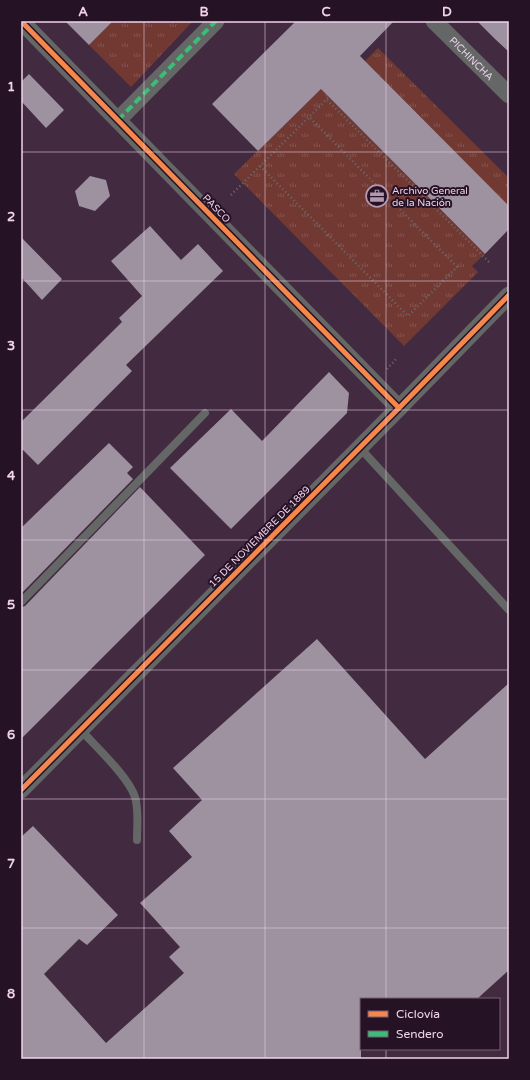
<svg xmlns="http://www.w3.org/2000/svg" width="530" height="1080" viewBox="0 0 530 1080" font-family="'Varela Round',sans-serif">
  <style>
    .grass { fill: url(#grass-tufts) }
    .building { fill: #9e91a0 }
    .lines { fill: none; stroke-linecap: round; stroke-linejoin: round }
    .path { stroke: #6d6a6d; stroke-width: 2.5; stroke-dasharray: 1 3; stroke-linecap: butt }
    .lane { stroke: #646765; stroke-width: 8 }
    .street { stroke: #646765; stroke-width: 17 }
    .quiet { stroke: #3abd76; stroke-width: 4; stroke-dasharray: 8 4; stroke-linecap: butt }
    .cycleway-casing { stroke: #261225; stroke-width: 8 }
    .cycleway { stroke: #f5874c; stroke-width: 5 }
    .grid { fill: none; stroke: #f0d3ec; stroke-width: 1; stroke-opacity: 0.55 }
    .labels { text-anchor: middle; stroke-width: 4; stroke-linejoin: round; paint-order: stroke }
    .street-label { font-size: 10px; fill: #f0d3ec; stroke: #261225 }
    .poi-label { font-size: 10px; fill: #f0d3ec; stroke: #261225; text-anchor: start }
    .neatline { fill: none; stroke: #f0d3ec; stroke-width: 1.5 }
    .grid-label { font-size: 13px; text-anchor: middle; font-weight: bold; fill: #f0d3ec }
  </style>
  <defs>
    <pattern id="grass-tufts" width="24" height="20" patternUnits="userSpaceOnUse"><rect width="24" height="20" fill="#723933"/><path d="M3 7l-1-3M5 7V3M7 7l1-3M15 17l-1-3M17 17v-4M19 17l1-3" fill="none" stroke="#865551"/></pattern>
  </defs>
  <rect width="100%" height="100%" fill="#422a40"/>
  <path class="grass" d="M113 21H193L131 87 89 45Z
    M378 48 509 178V206L365 61Z
    M321 89 485 254 472 266 478 272 404 346 234 174Z"/>
  <path class="building" d="M65 21H113L89 45Z
    M296 21H394L360 56 509 206V229L485 254 321 89 258 151 212 104Z
    M477 21H509V52L495 39Z
    M29 74 64 110 46 128 21 101V82Z
    M90 176 106 180 110 196 95 211 79 206 75 191Z
    M150 226 181 260 198 244 223 271 126 365 132 371 38 465 21 448V422L122 322 119 318 142 296 111 261Z
    M21 237 62 279 42 300 21 277Z
    M329 372 349 393 347 413 231 529 170 468 231 409 262 441Z
    M109 443 133 467 127 473 133 479 21 594V528Z
    M140 487 205 555 21 739V607L25 606Z
    M317 639 425 759 509 683V970L477 999H361V1059H21V837L33 826 118 915 87 945 79 939 44 974 106 1043 184 973 169 957 180 947 140 903 192 857 169 831 202 800 173 768Z"/>
  <g class="lines">
    <path class="path" d="M327 100 491 264
      M260 166 408 316 457 267 309 117
      M231 195 329 97
      M387 369 396 359"/>
    <path class="lane" d="M360 448 509 610
      M21 602 205 413
      M80 729C95 746 128 776 135 797 139 810 137 826 137 840"/>
    <g class="street">
      <path d="M21 21 399 408"/>
      <path id="s1" d="M434 21 509 95"/>
      <path d="M118 120 216 21"/>
      <path d="M21 790 399 408 509 295"/>
    </g>
    <path class="quiet" d="M118 120 216 21"/>
    <g class="cycleway-casing">
      <path id="cycleway" d="M21 21 399 408
        M21 790 399 408 509 295"/>
    </g>
    <use href="#cycleway" class="cycleway"/>
  </g>
  <path class="grid" d="M144 21V1059M265 21V1059M386 21V999M21 152H509M21 281H509M21 410H509M21 540H509M21 670H509M21 799H509M21 928H509M386 1049V1059"/>
  <defs>
    <g id="office-ring" transform="scale(1.15)"><circle r="9.5" fill="#261225" stroke="#b398b0" stroke-width="1.5"/><path d="M-6-3h4V-5.5h4V-3h4V5H-6ZM-1-4.5V-3h2v-1.5ZM-6 0V1H6V0Z" fill="#b398b0"/></g>
  </defs>
  <g fill-rule="evenodd">
    <use href="#office-ring" x="377" y="196"/>
  </g>
  <g class="labels">
    <g class="street-label">
      <text dy="4" stroke="none"><textPath href="#s1" startOffset="53">PICHINCHA</textPath></text>
      <text transform="translate(217 208) rotate(46)" y="4">PASCO</text>
      <text transform="translate(259 536) rotate(-45)" y="4">15 DE NOVIEMBRE DE 1889</text>
    </g>
    <g class="poi-label">
      <text x="392" y="194">Archivo General<tspan x="392" dy="12">de la Nación</tspan></text>
    </g>
  </g>
  <rect width="530" height="1080" fill="none" stroke="#261225" stroke-width="44"/>
  <rect x="360" y="998" width="140" height="52" fill="#261225" stroke="#775f75"/>
  <rect x="368" y="1011" width="20" height="6" fill="#f5874c" stroke="#775f75"/>
  <text x="396" y="1018" font-size="12" fill="#f0d3ec">Ciclovía</text>
  <rect x="368" y="1031" width="20" height="6" fill="#3abd76" stroke="#775f75"/>
  <text x="396" y="1038" font-size="12" fill="#f0d3ec">Sendero</text>
  <rect x="22" y="22" width="486" height="1036" class="neatline"/>
  <g class="grid-label">
    <text x="83" y="16">A</text>
    <text x="204" y="16">B</text>
    <text x="326" y="16">C</text>
    <text x="447" y="16">D</text>
    <text x="11" y="91">1</text>
    <text x="11" y="221">2</text>
    <text x="11" y="350">3</text>
    <text x="11" y="480">4</text>
    <text x="11" y="609">5</text>
    <text x="11" y="739">6</text>
    <text x="11" y="868">7</text>
    <text x="11" y="998">8</text>
  </g>
</svg>
